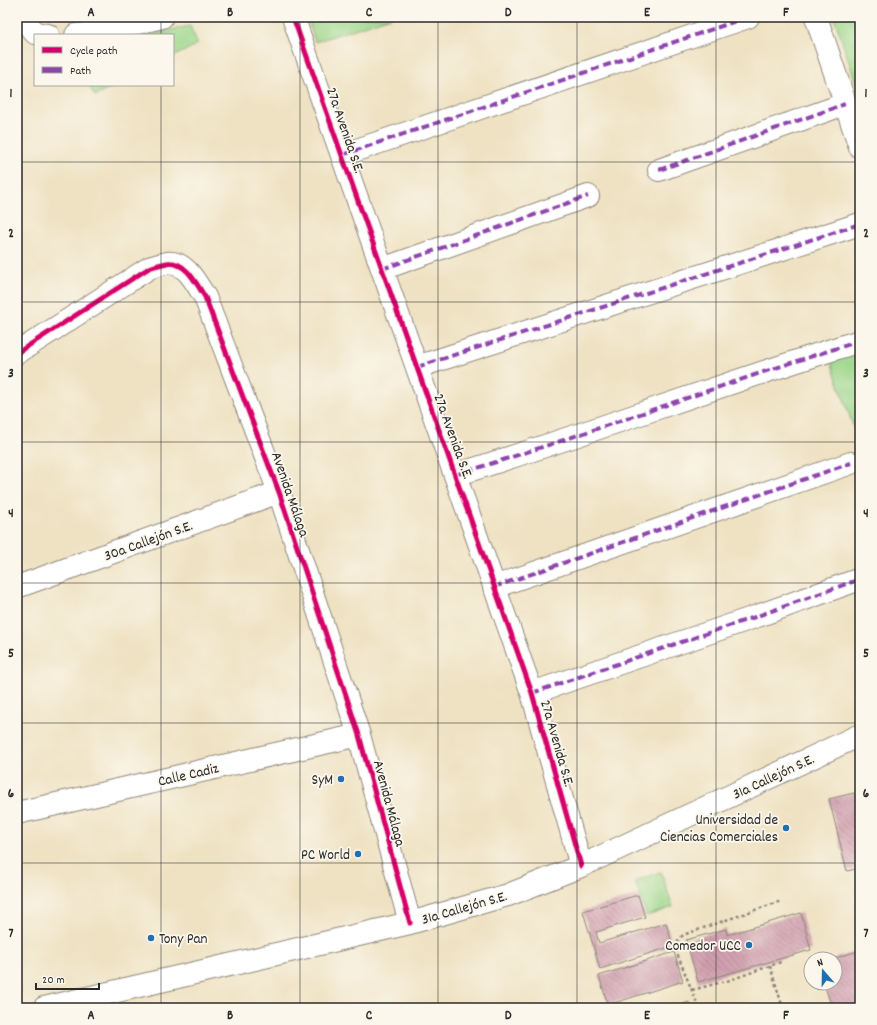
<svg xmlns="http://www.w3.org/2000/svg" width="877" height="1025" viewBox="0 0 877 1025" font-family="Dekko,sans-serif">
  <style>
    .green { fill: #9ad588; stroke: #62805a }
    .building { fill: url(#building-back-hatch) }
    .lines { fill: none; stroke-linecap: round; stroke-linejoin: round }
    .minor-casing { stroke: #8d8677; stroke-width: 24 }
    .path { stroke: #8d8677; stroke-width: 2.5; stroke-dasharray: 3 3; stroke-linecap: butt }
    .minor { stroke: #fff; stroke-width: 22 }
    .quiet { stroke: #8e44ad; stroke-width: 4; stroke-dasharray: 8 4; stroke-linecap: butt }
    .cycleway-casing { stroke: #fbf7ec; stroke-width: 8 }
    .cycleway { stroke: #d6006c; stroke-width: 5 }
    .grid { fill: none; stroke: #2b2b2b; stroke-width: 1; stroke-opacity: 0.55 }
    .poi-dot { fill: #1f6fb2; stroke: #fbf7ec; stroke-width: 1.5 }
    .labels { text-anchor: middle; stroke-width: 3.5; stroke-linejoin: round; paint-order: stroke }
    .street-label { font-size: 15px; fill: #2b2b2b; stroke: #fbf7ec }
    .poi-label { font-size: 15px; fill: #2b2b2b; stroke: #fbf7ec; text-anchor: end }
    .neatline { fill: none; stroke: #2b2b2b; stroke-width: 1.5 }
    .grid-label { font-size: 13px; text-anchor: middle; font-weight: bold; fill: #2b2b2b }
  </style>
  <defs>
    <pattern id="building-back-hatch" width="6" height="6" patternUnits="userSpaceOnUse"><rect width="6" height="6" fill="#d09faf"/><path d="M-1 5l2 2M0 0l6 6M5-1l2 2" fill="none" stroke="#a9828f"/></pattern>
  </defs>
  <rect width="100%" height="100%" fill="#fbf7ec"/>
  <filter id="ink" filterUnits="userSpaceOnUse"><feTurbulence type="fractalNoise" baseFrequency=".025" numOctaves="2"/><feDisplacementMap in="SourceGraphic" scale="8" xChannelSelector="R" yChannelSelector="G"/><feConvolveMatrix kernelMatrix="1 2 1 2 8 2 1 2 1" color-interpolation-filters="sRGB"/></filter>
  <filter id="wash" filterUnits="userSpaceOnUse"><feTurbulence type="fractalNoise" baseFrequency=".012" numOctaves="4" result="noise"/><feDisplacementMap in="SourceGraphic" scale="16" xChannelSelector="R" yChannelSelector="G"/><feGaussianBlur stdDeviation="0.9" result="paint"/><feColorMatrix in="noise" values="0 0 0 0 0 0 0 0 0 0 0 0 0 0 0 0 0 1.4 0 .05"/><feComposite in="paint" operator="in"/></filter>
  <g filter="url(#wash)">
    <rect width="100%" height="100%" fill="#efe2c3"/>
    <path class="green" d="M307 17H391L315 42Z
      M834 17H860V95Z
      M190 26 198 44 173 57V35H147Z
      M88 85H117L95 96Z
      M860 348V446L830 359Z
      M661 872 673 907 647 916 635 881Z"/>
    <g id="blocks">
      <path class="building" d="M854 793 860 817V868L847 871 829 799Z
        M638 895 645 917 596 932 599 943 666 923 673 946 600 969 583 911Z
        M801 913 811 950 698 982 686 940 726 929 727 935Z
        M858 951 860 957V1005L849 1008H832L824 983H835V958Z
        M674 952 683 981 608 1005 599 976Z
        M17 972 21 992 17 993Z
        M689 1002 691 1008H670Z"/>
    </g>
  </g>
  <g filter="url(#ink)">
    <use href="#blocks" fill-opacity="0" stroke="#8d8677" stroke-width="1"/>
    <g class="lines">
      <g class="minor-casing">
        <path id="minor" d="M22 17 35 33 48 35
          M293 17 532 693 581 866
          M816 17 860 147
          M76 35 95 33 162 17
          M342 155 748 17
          M659 170 845 104
          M382 269 588 196
          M17 353 149 268C155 266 161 264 167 263 186 261 196 283 205 297L279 492 359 735 410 923
          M417 367 860 224
          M455 475C591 433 724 383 860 341
          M17 587 279 492
          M494 587 851 463
          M532 693 752 618 860 579
          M17 813 359 735
          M44 1008 410 923 508 895 581 866 860 735"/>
      </g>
      <path class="path" d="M770 966 783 1008
        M692 990 730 980 781 962
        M699 1008 674 946 683 935 781 901"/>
      <use href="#minor" class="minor"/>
      <path class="quiet" d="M858 141 860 140
        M342 155 748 17
        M659 170 845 104
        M382 269 588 196
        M417 367 860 224
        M455 475C591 433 724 383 860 341
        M494 587 851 463
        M532 693 752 618 860 579"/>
      <g class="cycleway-casing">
        <path id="cycleway" d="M293 17 532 693 581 866
          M17 353 149 268C155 266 161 264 167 263 186 261 196 283 205 297L279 492 359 735 410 923"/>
      </g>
      <use href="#cycleway" class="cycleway"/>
    </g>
  </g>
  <path class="grid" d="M161 17V35M300 17V1008M438 17V1008M577 17V1008M716 17V1008M161 85V1008M17 162H860M17 302H860M17 442H860M17 583H860M17 723H860M17 863H860"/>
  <g class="poi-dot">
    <circle cx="341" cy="779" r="4"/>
    <circle cx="786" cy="828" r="4"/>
    <circle cx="358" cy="854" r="4"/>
    <circle cx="151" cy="938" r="4"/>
    <circle cx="749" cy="945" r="4"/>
  </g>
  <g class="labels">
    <g class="street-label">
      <text transform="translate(346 130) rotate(71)" y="5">27a Avenida S.E.</text>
      <text transform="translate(454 436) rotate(70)" y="5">27a Avenida S.E.</text>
      <text transform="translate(291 494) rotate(71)" y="5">Avenida Málaga</text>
      <text transform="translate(148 540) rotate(-20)" y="5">30a Callejón S.E.</text>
      <text transform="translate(558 743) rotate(74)" y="5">27a Avenida S.E.</text>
      <text transform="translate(188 774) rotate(-13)" y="5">Calle Cadiz</text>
      <text transform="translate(773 776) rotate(-25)" y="5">31a Callejón S.E.</text>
      <text transform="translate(390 803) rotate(75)" y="5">Avenida Málaga</text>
      <text transform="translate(464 907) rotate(-16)" y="5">31a Callejón S.E.</text>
    </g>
    <g class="poi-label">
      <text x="333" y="784">SyM</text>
      <text x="778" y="824">Universidad de<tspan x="778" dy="17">Ciencias Comerciales</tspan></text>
      <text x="350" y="859">PC World</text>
      <text x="159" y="943" text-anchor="start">Tony Pan</text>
      <text x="741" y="950">Comedor UCC</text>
    </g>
  </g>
  <rect width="877" height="1025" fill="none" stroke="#fbf7ec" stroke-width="44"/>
  <rect x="34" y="34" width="140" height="52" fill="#fbf7ec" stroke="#a8a59f"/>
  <rect x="42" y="47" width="20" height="6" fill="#d6006c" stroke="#a8a59f"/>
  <text x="70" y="54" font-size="12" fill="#2b2b2b">Cycle path</text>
  <rect x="42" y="67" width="20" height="6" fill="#8e44ad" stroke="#a8a59f"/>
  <text x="70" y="74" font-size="12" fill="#2b2b2b">Path</text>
  <g transform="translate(823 971) rotate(340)"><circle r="19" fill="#fbf7ec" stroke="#a8a59f"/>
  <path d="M0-3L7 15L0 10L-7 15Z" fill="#1f6fb2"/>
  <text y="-6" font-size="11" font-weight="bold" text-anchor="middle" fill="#2b2b2b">N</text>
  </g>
  <path d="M36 983v6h63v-6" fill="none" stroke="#2b2b2b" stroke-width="2"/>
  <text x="42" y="983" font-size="12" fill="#2b2b2b" stroke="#fbf7ec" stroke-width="3" paint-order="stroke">20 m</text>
  <rect x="22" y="22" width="833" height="981" class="neatline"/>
  <g class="grid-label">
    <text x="91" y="16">A</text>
    <text x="230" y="16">B</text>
    <text x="369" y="16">C</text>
    <text x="508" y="16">D</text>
    <text x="647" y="16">E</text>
    <text x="786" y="16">F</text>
    <text x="11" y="97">1</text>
    <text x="866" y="97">1</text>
    <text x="11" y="237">2</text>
    <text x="866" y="237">2</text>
    <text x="11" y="377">3</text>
    <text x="866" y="377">3</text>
    <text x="11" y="517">4</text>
    <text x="866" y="517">4</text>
    <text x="11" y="657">5</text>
    <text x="866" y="657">5</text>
    <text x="11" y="797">6</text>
    <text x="866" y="797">6</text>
    <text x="11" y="937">7</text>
    <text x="866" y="937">7</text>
    <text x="91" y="1019">A</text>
    <text x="230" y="1019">B</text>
    <text x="369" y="1019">C</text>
    <text x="508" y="1019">D</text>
    <text x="647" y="1019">E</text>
    <text x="786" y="1019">F</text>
  </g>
</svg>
